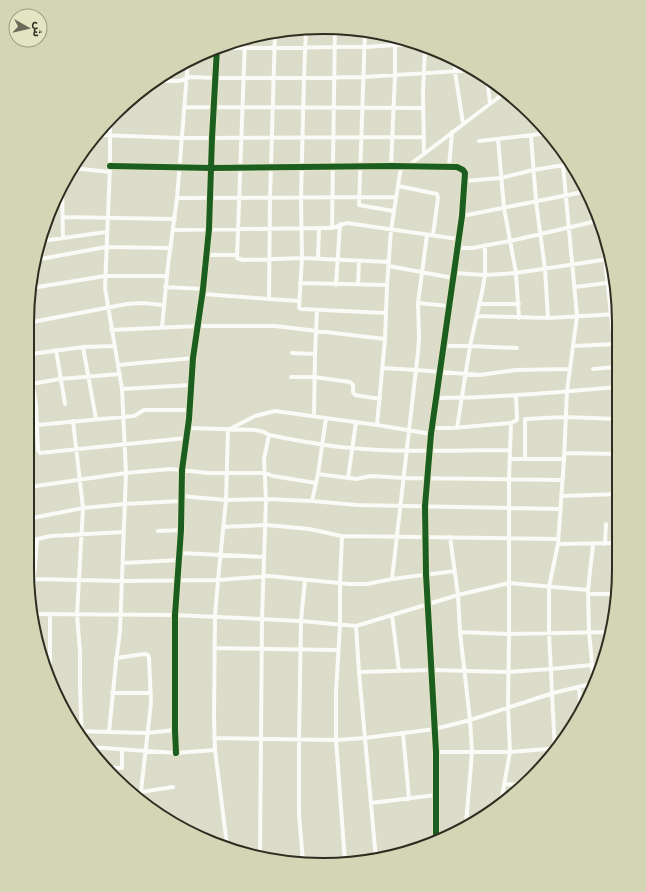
<svg xmlns="http://www.w3.org/2000/svg" width="646" height="892" viewBox="0 0 646 892" font-family="'Source Serif 4','Noto Sans Arabic',serif">
  <style>
    .lines { fill: none; stroke-linecap: round; stroke-linejoin: round }
    .minor { stroke: #fafaf7; stroke-width: 4 }
    .cycleway-casing { stroke: #e3e4c1; stroke-width: 8 }
    .cycleway { stroke: #1b5e20; stroke-width: 6 }
    .rim { fill: none; stroke: #2d2d20; stroke-width: 2 }
  </style>
  <rect width="100%" height="100%" fill="#dbdcc9"/>
  <g class="lines">
    <path class="minor" d="M306 29 304 78 364 77 475 70
      M365 31 359 205 393 211
      M275 32 270 198 269 299 299 301
      M245 39 237 258 243 260 302 258 389 262
      M216 48H275L335 47H366L395 45H419
      M455 58V72L463 123
      M487 78 490 103
      M156 81H179L191 77 215 78H304L301 198 302 258 299 308 301 309 386 313
      M184 107 423 108
      M100 135 181 138 423 137
      M498 139 504 208 516 273 519 318
      M479 141 549 133
      M424 154 423 92 425 47
      M110 166 212 168 391 166 457 167 463 170 465 173 462 216 431 434 425 506 426 574 436 752V843
      M391 166 395 75V36
      M408 166 507 91
      M449 167 452 132
      M72 168 110 172
      M465 181 501 178 533 170 570 164
      M398 186 437 194 438 198 433 235
      M62 187 63 237
      M177 198 396 197
      M56 204 62 203
      M462 216 588 191
      M63 217 175 219
      M332 228 335 28
      M173 230 319 228H332L347 223 458 239
      M603 239 614 344 616 387
      M42 241 106 232
      M457 248H472L510 241 597 221
      M206 255H237
      M318 259 319 228
      M35 260 106 247 171 248
      M389 266 453 278
      M454 273 485 275 516 273 609 259
      M300 283 387 285
      M358 284 359 261
      M336 285 340 224
      M165 287 203 289
      M575 287 607 283
      M32 288 105 276H166
      M203 294 269 299
      M418 303 449 306
      M480 304H519
      M477 316 548 318 545 269 536 202 531 136
      M548 318 617 314
      M32 322 127 304 143 303 163 305
      M162 327 168 265 177 198 188 61
      M111 330 198 326H275L385 339
      M443 346H470L517 348
      M574 346 615 344
      M56 350 65 404
      M292 353 315 354
      M31 354 83 347
      M118 365 193 358
      M383 368 416 370 480 375 516 370 569 369
      M593 369 616 367
      M31 374 36 405 38 450 40 453 186 438
      M291 377H314L350 382 353 385V392L355 395 380 399
      M31 384 60 379 120 374
      M122 389 190 385
      M436 398C497 398 557 392 617 387
      M314 416 315 354 317 310
      M96 419 83 347 115 346
      M73 421 83 508 77 615 80 652V688L82 740
      M37 425 134 416 144 410H189
      M377 425 385 339 387 285 391 230 401 167
      M188 428 255 430 264 432 269 435 264 459 266 499 262 620 260 855
      M432 428H453L511 423
      M457 428 470 346 482 292 485 275V245
      M269 435C296 440 323 446 351 448 404 453 457 450 510 450
      M564 453 618 454
      M510 459H564
      M525 459V419L565 417 617 419
      M318 474 326 418
      M348 478 356 422
      M29 487 126 473 171 469 208 473H265L273 476 316 483 318 474 356 479 371 476 404 478 562 480
      M181 496 226 500 266 499 312 501 357 505 560 509
      M562 496 618 494
      M312 501 316 483
      M32 518 83 508 125 504 181 501
      M223 527 266 525 309 529 342 536 558 539
      M158 531 181 530
      M342 536 340 584V625L336 692V740L345 862
      M450 537 458 595 460 632 470 720 472 752 466 824
      M28 541 51 536 124 532
      M558 544 618 543
      M593 544 588 590 589 632 594 684
      M605 544 606 524
      M179 553 264 557
      M123 563 179 560
      M34 579 122 581 218 580 269 576 349 584H367L392 579 455 571
      M392 579 418 352 419 338 418 303 427 235
      M589 594H617
      M32 604 37 539
      M33 614 175 615 301 621 356 626 458 595 509 583 588 590
      M50 614V675
      M392 615 399 671
      M356 626 359 672 376 859
      M460 632 509 634 611 632
      M214 648 338 650
      M116 658 145 654 148 655 149 658 151 703 140 800
      M592 668 601 667
      M359 672 432 670 508 672 551 669 591 665
      M579 687 581 712
      M112 693H151
      M76 731 147 733 175 730
      M109 732 116 662 120 631 126 473 122 389 105 288 110 166V122
      M403 733 409 799
      M214 738 336 740 365 738 435 729 470 720 553 693 595 683
      M89 747 176 753 215 750
      M436 752H510L559 748
      M555 752 549 633V587L558 544 564 459 567 391 577 316 563 165
      M176 753 175 730V615L181 530 182 470 189 419 193 358 203 289 209 229 212 138 217 48
      M107 768H122V750
      M505 784 524 785
      M141 792 173 787
      M501 802 510 752 508 707 509 634V479L511 423 517 420 516 395
      M371 803 436 795
      M227 845 215 750 214 718 215 617 218 580 226 500 228 430 255 416 275 411 377 425 431 434
      M303 862 299 814V740L301 621 305 580"/>
    <g class="cycleway-casing">
      <path id="cycleway" d="M110 166 212 168 391 166 457 167 463 170 465 173 462 216 431 434 425 506 426 574 436 752V843
        M176 753 175 730V615L181 530 182 470 189 419 193 358 203 289 209 229 212 138 217 48"/>
    </g>
    <use href="#cycleway" class="cycleway"/>
  </g>
  <path d="M0 0H646V892H0ZM323 34H323A289 289 0 0 1 612 323V569A289 289 0 0 1 323 858H323A289 289 0 0 1 34 569V323A289 289 0 0 1 323 34Z" fill="#d4d5b4" fill-rule="evenodd"/>
  <path class="rim" d="M323 34H323A289 289 0 0 1 612 323V569A289 289 0 0 1 323 858H323A289 289 0 0 1 34 569V323A289 289 0 0 1 323 34Z"/>
  <g transform="translate(28 28) rotate(98)"><circle r="19" fill="#e3e4c1" stroke="#9a9b81"/>
  <path d="M0-3L7 15L0 10L-7 15Z" fill="#6a6a5b"/>
  <text y="-6" font-size="11" font-weight="bold" text-anchor="middle" fill="#2d2d20">ش</text>
  </g>
</svg>
